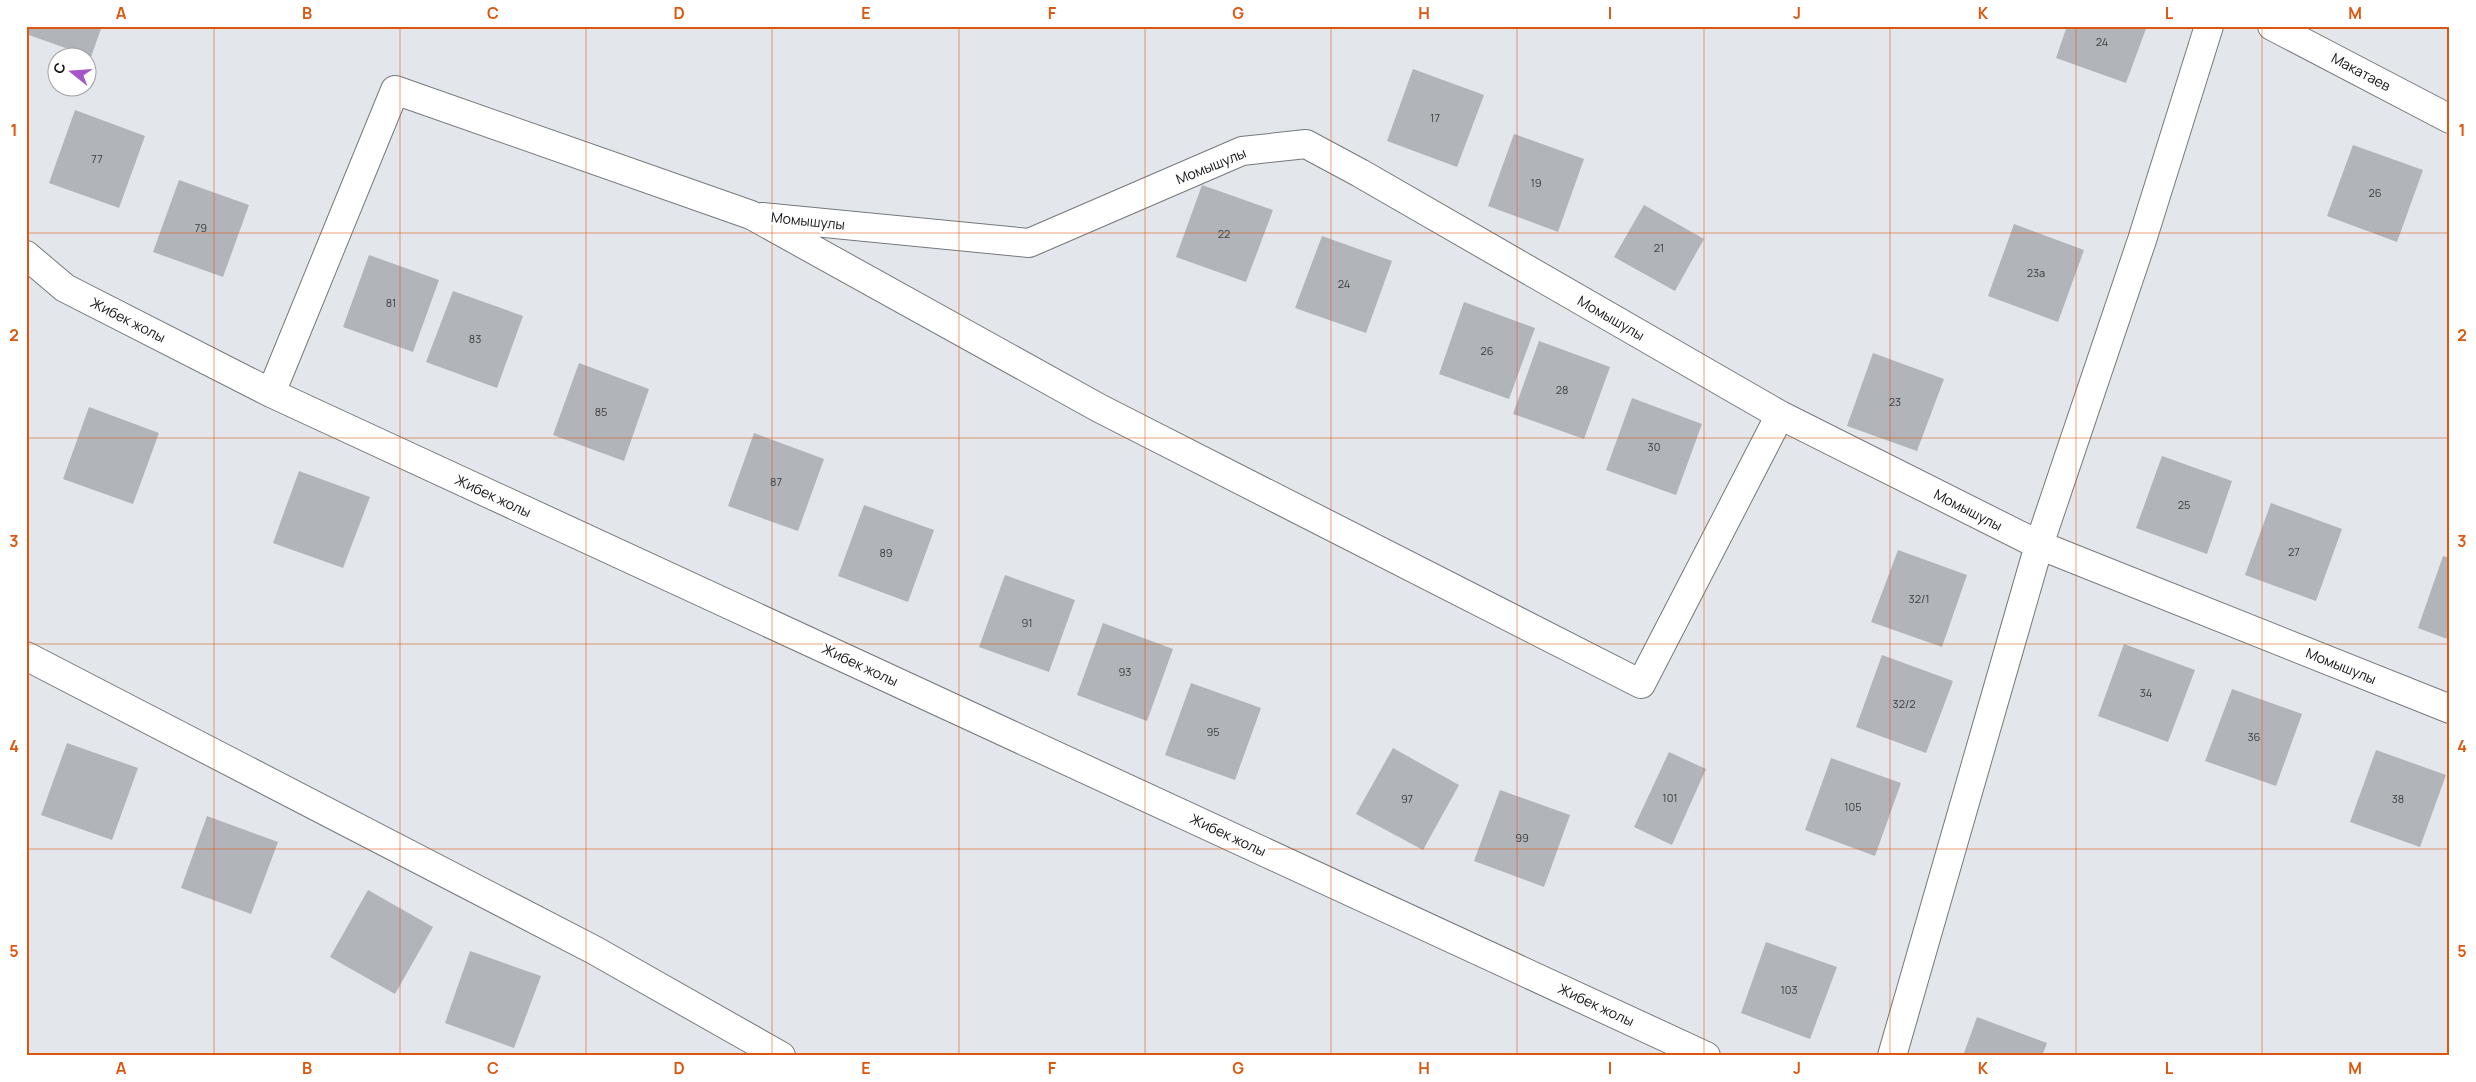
<svg xmlns="http://www.w3.org/2000/svg" width="2476" height="1082" viewBox="0 0 2476 1082" font-family="Manrope,sans-serif">
  <style>
    .building { fill: #b1b4b8 }
    .lines { fill: none; stroke-linecap: round; stroke-linejoin: round }
    .street-casing { stroke: #75787c; stroke-width: 30 }
    .street { stroke: #fff; stroke-width: 28 }
    .grid { fill: none; stroke: #dd560d; stroke-width: 1; stroke-opacity: 0.55 }
    .labels { text-anchor: middle; stroke-width: 5; stroke-linejoin: round; paint-order: stroke }
    .number-label { font-size: 11px; fill: #3b3d3f }
    .street-label { font-size: 14px; fill: #141517; stroke: #fff }
    .neatline { fill: none; stroke: #dd560d; stroke-width: 2 }
    .grid-label { font-size: 16px; text-anchor: middle; font-weight: bold; fill: #dd560d }
  </style>
  <rect width="100%" height="100%" fill="#e3e7eb"/>
  <path class="building" d="M26 26H102L91 57 26 34Z
    M2067 26H2147L2126 83 2056 58Z
    M1413 69 1484 95 1457 167 1387 141Z
    M75 110 145 136 119 208 49 183Z
    M1514 134 1584 159 1558 232 1488 206Z
    M2353 145 2423 170 2397 242 2327 216Z
    M179 180 249 205 223 277 153 252Z
    M1202 185 1273 210 1246 282 1176 257Z
    M1644 205 1704 239 1675 291 1614 257Z
    M2014 224 2084 250 2058 322 1988 296Z
    M1322 236 1392 261 1366 333 1295 308Z
    M369 255 439 280 413 352 343 327Z
    M453 291 523 316 497 388 426 362Z
    M1464 302 1535 328 1509 399 1439 374Z
    M1539 341 1610 367 1584 439 1513 414Z
    M1873 353 1944 379 1917 451 1847 426Z
    M579 363 649 389 624 461 553 435Z
    M1632 398 1702 424 1676 495 1606 470Z
    M89 407 159 433 133 504 63 479Z
    M754 433 824 459 798 531 728 506Z
    M2162 456 2232 481 2207 554 2136 528Z
    M299 471 370 497 343 568 273 543Z
    M2271 503 2342 529 2316 601 2245 575Z
    M864 505 934 530 908 602 838 576Z
    M1898 550 1967 575 1942 647 1871 622Z
    M2443 556 2450 558V640L2418 628Z
    M1005 575 1075 600 1049 672 979 647Z
    M1103 623 1173 649 1147 721 1077 695Z
    M2124 644 2195 670 2168 742 2098 716Z
    M1882 655 1953 681 1926 753 1856 727Z
    M1191 683 1261 708 1235 780 1165 755Z
    M2232 689 2302 714 2276 786 2205 761Z
    M67 743 138 768 112 840 41 815Z
    M1393 748 1459 785 1423 850 1356 814Z
    M2376 750 2446 775 2420 847 2350 822Z
    M1669 752 1706 769 1672 845 1634 827Z
    M1831 758 1901 783 1875 856 1805 830Z
    M1500 790 1570 815 1544 887 1474 861Z
    M207 816 278 842 251 914 181 888Z
    M368 890 433 927 395 994 330 957Z
    M1766 942 1837 967 1810 1039 1741 1013Z
    M470 951 541 976 514 1048 445 1023Z
    M1977 1017 2047 1043 2042 1056H1963Z"/>
  <g class="lines">
    <g class="street-casing">
      <path id="street" d="M2272 26 2450 119
        M762 217 1029 243 1242 151 1306 144 1360 173 1780 415 2039 545 2450 709
        M26 255 65 288 271 393 1706 1056
        M271 393 395 90 751 215 1099 408 1641 684 1780 415
        M26 656 594 950 781 1056
        M1892 1056 2039 545 2142 240 2209 26"/>
    </g>
    <use href="#street" class="street"/>
  </g>
  <path class="grid" d="M214 26V1056M400 26V1056M586 26V1056M772 26V1056M959 26V1056M1145 26V1056M1331 26V1056M1517 26V1056M1704 26V1056M1890 26V1056M2076 26V1056M2262 26V1056M26 233H2450M26 438H2450M26 644H2450M26 849H2450"/>
  <g class="labels">
    <g class="number-label">
      <text x="2102" y="46">24</text>
      <text x="1435" y="122">17</text>
      <text x="97" y="163">77</text>
      <text x="1536" y="187">19</text>
      <text x="2375" y="197">26</text>
      <text x="201" y="232">79</text>
      <text x="1224" y="238">22</text>
      <text x="1659" y="252">21</text>
      <text x="2036" y="277">23а</text>
      <text x="1344" y="288">24</text>
      <text x="391" y="307">81</text>
      <text x="475" y="343">83</text>
      <text x="1487" y="355">26</text>
      <text x="1562" y="394">28</text>
      <text x="1895" y="406">23</text>
      <text x="601" y="416">85</text>
      <text x="1654" y="451">30</text>
      <text x="776" y="486">87</text>
      <text x="2184" y="509">25</text>
      <text x="2294" y="556">27</text>
      <text x="886" y="557">89</text>
      <text x="1919" y="603">32/1</text>
      <text x="1027" y="627">91</text>
      <text x="1125" y="676">93</text>
      <text x="2146" y="697">34</text>
      <text x="1904" y="708">32/2</text>
      <text x="1213" y="736">95</text>
      <text x="2254" y="741">36</text>
      <text x="1670" y="802">101</text>
      <text x="1407" y="803">97</text>
      <text x="2398" y="803">38</text>
      <text x="1853" y="811">105</text>
      <text x="1522" y="842">99</text>
      <text x="1789" y="994">103</text>
    </g>
    <g class="street-label">
      <text transform="translate(2361 72) rotate(28)" y="5">Макатаев</text>
      <text transform="translate(1211 166) rotate(-22)" y="5">Момышулы</text>
      <text transform="translate(808 221) rotate(6)" y="5">Момышулы</text>
      <text transform="translate(1611 318) rotate(30)" y="5">Момышулы</text>
      <text transform="translate(128 320) rotate(27)" y="5">Жибек жолы</text>
      <text transform="translate(493 496) rotate(25)" y="5">Жибек жолы</text>
      <text transform="translate(1968 510) rotate(27)" y="5">Момышулы</text>
      <text transform="translate(860 665) rotate(25)" y="5">Жибек жолы</text>
      <text transform="translate(2341 666) rotate(22)" y="5">Момышулы</text>
      <text transform="translate(1228 835) rotate(25)" y="5">Жибек жолы</text>
      <text transform="translate(1596 1005) rotate(25)" y="5">Жибек жолы</text>
    </g>
  </g>
  <rect width="2476" height="1082" fill="none" stroke="#ffffff" stroke-width="55"/>
  <g transform="translate(72 72) rotate(287)"><circle r="24" fill="#ffffff" stroke="#a1a1a2"/>
  <path d="M0-4L9 19L0 12L-9 19Z" fill="#a556c7"/>
  <text y="-8" font-size="14" font-weight="bold" text-anchor="middle" fill="#141517">С</text>
  </g>
  <rect x="28" y="28" width="2420" height="1026" class="neatline"/>
  <g class="grid-label">
    <text x="121" y="19">A</text>
    <text x="307" y="19">B</text>
    <text x="493" y="19">C</text>
    <text x="679" y="19">D</text>
    <text x="866" y="19">E</text>
    <text x="1052" y="19">F</text>
    <text x="1238" y="19">G</text>
    <text x="1424" y="19">H</text>
    <text x="1610" y="19">I</text>
    <text x="1797" y="19">J</text>
    <text x="1983" y="19">K</text>
    <text x="2169" y="19">L</text>
    <text x="2355" y="19">M</text>
    <text x="14" y="136">1</text>
    <text x="2462" y="136">1</text>
    <text x="14" y="341">2</text>
    <text x="2462" y="341">2</text>
    <text x="14" y="547">3</text>
    <text x="2462" y="547">3</text>
    <text x="14" y="752">4</text>
    <text x="2462" y="752">4</text>
    <text x="14" y="957">5</text>
    <text x="2462" y="957">5</text>
    <text x="121" y="1074">A</text>
    <text x="307" y="1074">B</text>
    <text x="493" y="1074">C</text>
    <text x="679" y="1074">D</text>
    <text x="866" y="1074">E</text>
    <text x="1052" y="1074">F</text>
    <text x="1238" y="1074">G</text>
    <text x="1424" y="1074">H</text>
    <text x="1610" y="1074">I</text>
    <text x="1797" y="1074">J</text>
    <text x="1983" y="1074">K</text>
    <text x="2169" y="1074">L</text>
    <text x="2355" y="1074">M</text>
  </g>
</svg>
